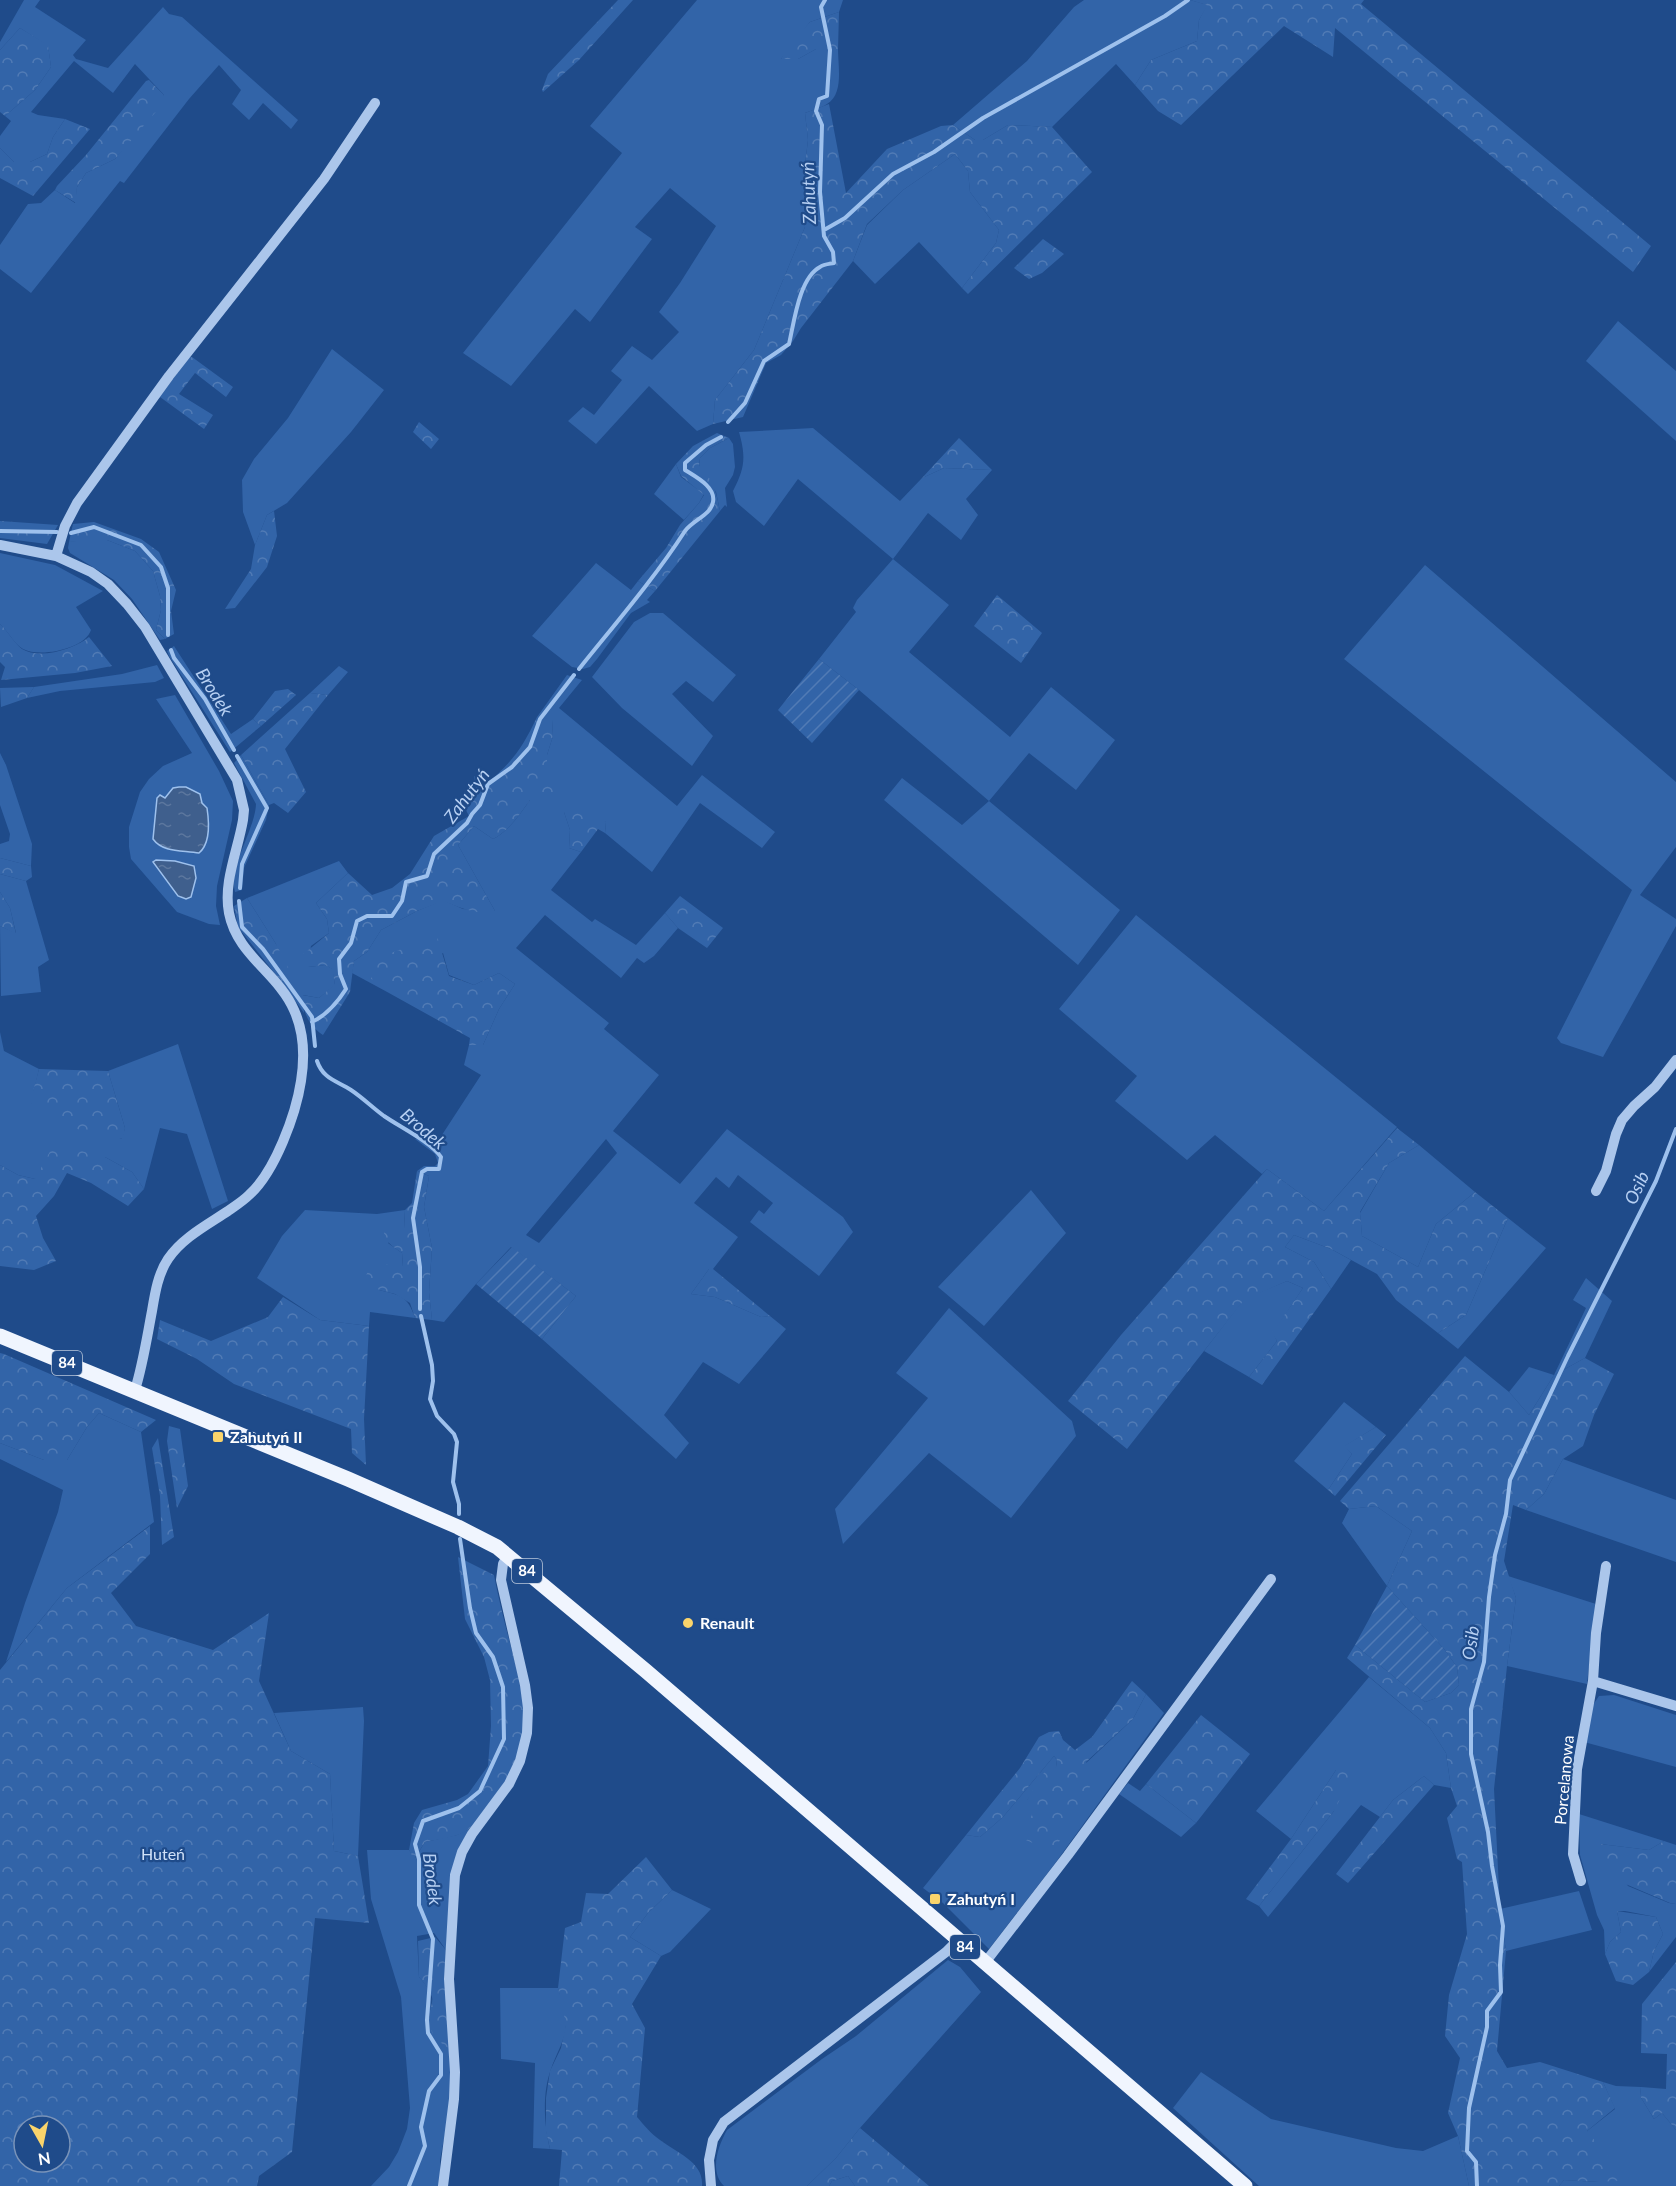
<svg xmlns="http://www.w3.org/2000/svg" width="1676" height="2186" viewBox="0 0 1676 2186" font-family="Lato,sans-serif">
  <style>
    .green { fill: #3264a8; fill-rule: evenodd }
    .forest { fill: url(#forest-crowns); fill-rule: evenodd }
    .garden { fill: url(#garden-furrows) }
    .water { fill: url(#water-ripples); stroke: #9ec1ed; stroke-width: 1.5 }
    .lines { fill: none; stroke-linecap: round; stroke-linejoin: round }
    .stream { stroke: #9ec1ed; stroke-width: 4 }
    .minor { stroke: #abc6eb; stroke-width: 10 }
    .major { stroke: #f0f5fe; stroke-width: 15 }
    .poi-dot { fill: #fad46b; stroke: #1f4b8a; stroke-width: 2 }
    .labels { text-anchor: middle; stroke-width: 4.5; stroke-linejoin: round; paint-order: stroke }
    .shield { fill: #1f4b8a; stroke: #bcc9dc; stroke-width: 1.5 }
    .shield-label { font-size: 15px; font-weight: bold; fill: #fff }
    .poi-label { font-size: 16px; font-weight: bold; fill: #fff; stroke: #1f4b8a; text-anchor: start }
    .street-label { font-size: 16px; fill: #fff; stroke: #1f4b8a }
    .park-label { font-size: 16px; fill: #d0e1f8; stroke: #1f4b8a }
    .water-label { font-size: 18px; font-style: italic; fill: #b7d0f3; stroke: #1f4b8a }
  </style>
  <defs>
    <pattern id="forest-crowns" width="20" height="18" patternUnits="userSpaceOnUse" patternTransform="scale(1.5)"><rect width="20" height="18" fill="#3264a8"/><path d="M2 6a3 3 0 1 1 6 0M12 15a3 3 0 1 1 6 0" fill="none" stroke="#517bb5"/></pattern>
    <pattern id="garden-furrows" width="10" height="10" patternUnits="userSpaceOnUse" patternTransform="scale(1.5)"><rect width="10" height="10" fill="#3264a8"/><path d="M-1 1l2-2M0 10L10 0M9 11l2-2" fill="none" stroke="#517bb5"/></pattern>
    <pattern id="water-ripples" width="26" height="14" patternUnits="userSpaceOnUse" patternTransform="scale(1.5)"><rect width="26" height="14" fill="#3f5f8d"/><path d="M2 4q2-2 4 0t4 0M15 11q2-2 4 0t4 0" fill="none" stroke="#5c779e"/></pattern>
  </defs>
  <rect width="100%" height="100%" fill="#1f4b8a"/>
  <path class="green" d="M24 0H40L35 7 86 40 73 55 76 59 108 68 163 7 169 14 182 17 298 120 291 129 263 103 249 120 232 104 241 90 219 65 189 99 124 183 120 181 31 293 0 269V245L28 204 41 203 55 190 75 203 77 187 86 173 115 159 164 95 135 64 113 93 74 61 31 112 38 115 65 119 53 137 47 154 30 162H14L0 148V136L11 121 5 116 35 90 51 67 48 46 20 28 0 50V42Z
    M697 0H843L839 12 810 22 781 59H798L816 49H838C838 66 844 94 827 104 821 108 812 110 805 113L808 140 804 173 805 227 754 350 715 400 713 424 697 431 649 386 596 444 568 421 583 407 594 415 622 380 611 371 632 346 652 360 679 332 659 312 680 283 716 226 670 188 635 227 652 239 590 322 575 309 511 386 463 353 622 153 590 126Z
    M1084 0H1190L1208 5 1199 20 1197 41 1151 60 1135 85 1116 64 1052 127 1008 125 983 140H975L953 125 1027 61 1074 7Z
    M955 154 968 171 970 192 999 230 996 243 962 288 919 242 875 284 853 261 867 225 903 190Z
    M1618 321 1676 371V441L1586 361Z
    M332 349 384 390 351 432 287 503 267 515 255 545 243 512 242 480 254 459 288 418Z
    M813 428 900 501 922 478 944 468 992 470 966 499 978 515 961 540 928 513 893 559 949 605 909 652 1010 737 1051 687 1115 740 1076 790 1029 753 989 801 1120 910 1078 965 884 800 902 778 962 825 989 801 859 690 819 659 856 612 853 608 857 600 893 559 798 479 764 526 736 502 733 491C745 468 746 457 739 432Z
    M729 438 733 444 735 467 733 475 725 488 727 507 725 505 720 511 716 492 699 467 700 458 710 448Z
    M676 464 681 477 704 494 699 503 684 520 654 494Z
    M90 539 107 540 135 551 153 571 160 596 161 610 156 630 165 639 160 640 132 599 114 580 70 553 68 548 69 542Z
    M0 553 55 565 103 591 76 607 91 630C85 649 40 658 23 649 14 644 8 631 0 624Z
    M596 563 631 590 638 581 655 591 647 600 650 602 631 613 597 659 590 667 583 669 572 667 532 636Z
    M1425 565 1676 782V847L1640 895 1676 919V926L1603 1057 1561 1043 1557 1038 1632 890 1344 659Z
    M650 613H663L736 675 713 702 686 681 672 694 713 736 692 766 622 708 592 677 634 622Z
    M174 646 231 734 253 719 261 726 230 752 169 656 167 651Z
    M157 665 164 678 155 682 60 691 27 698 34 687 122 674Z
    M339 666 348 672 328 695 310 693Z
    M567 675 582 680 559 708 677 806 702 775 775 832 762 848 700 803 652 872 605 833 606 822 564 812 570 830 569 848 581 852 551 890 592 922 595 919 636 945 665 913 678 928 654 956 644 963 637 958 621 978 545 915 516 948 609 1023 604 1029 659 1075 613 1131 680 1184 727 1129 843 1217 853 1232 819 1276 750 1222 759 1210 764 1214 773 1203 738 1175 729 1188 716 1177 694 1203 738 1237 713 1269H709L691 1294 715 1297 761 1317 770 1316 786 1329 739 1384 703 1362 664 1415 689 1443 676 1459 542 1339 576 1296 511 1247 476 1284 444 1322 432 1320 429 1292 432 1248 424 1207 429 1176 417 1171 424 1166H435L438 1163 435 1154 415 1139 438 1141 481 1075 464 1065 469 1045H483L499 1009 515 984 499 973 474 985 449 975 443 953 389 985V993L352 973 354 961 367 952 381 930 417 911 443 900 463 909 495 911 458 845 474 826 493 839C509 831 520 814 530 800H545L547 755 553 736 552 720 537 717ZM606 1139 617 1153 539 1243 526 1235Z
    M175 695 219 771 233 801 232 820 217 886 216 906 220 925 209 924 177 912 131 859 129 847V827L140 792 149 779 163 766 192 753 156 699Z
    M0 753 6 765 32 844 31 866 0 858V844L9 841 10 834 0 805Z
    M241 755 269 805 266 820 244 868 242 890 235 892C228 867 255 830 256 804L234 763Z
    M339 861 348 873 316 903 327 919 329 933 311 946 308 967 325 965 333 969 335 985 319 998 303 995 304 1013 283 984 276 944 247 898Z
    M0 874 26 881 49 960 38 967 41 992 1 996 0 926 16 933 10 908 0 892Z
    M1136 915 1397 1127 1324 1211 1267 1169 1262 1174 1215 1135 1187 1160 1115 1101 1137 1076 1059 1009Z
    M0 1032 4 1051 39 1069 31 1103 122 1139 125 1128 108 1071 178 1044 228 1201 212 1209 187 1134 160 1128 144 1189 132 1172 105 1157 35 1179 18 1175 0 1165Z
    M1419 1145 1475 1192 1436 1224 1418 1267 1362 1236 1360 1213 1389 1163Z
    M1031 1190 1066 1233 984 1326 938 1287Z
    M305 1210 377 1214 405 1210 404 1229 388 1243 402 1253 403 1267 379 1290C400 1295 408 1296 415 1318L370 1312 369 1326 320 1320 257 1278 282 1236Z
    M1508 1218 1546 1248 1458 1349 1438 1333 1466 1315Z
    M1294 1235 1331 1249 1351 1260 1331 1289 1314 1262 1285 1247Z
    M1586 1278 1612 1301 1585 1358 1554 1375 1529 1415 1509 1392 1529 1367 1554 1375 1586 1308 1573 1300Z
    M1287 1281 1303 1288 1273 1333 1277 1341 1249 1377 1204 1351 1244 1299Z
    M949 1308 1072 1421 1076 1436 1011 1518 929 1453 843 1544 835 1509 928 1398 896 1373Z
    M1344 1402 1376 1427 1345 1446 1352 1454 1328 1490 1294 1461Z
    M99 1413 141 1432 154 1522 67 1588 6 1662 25 1603 58 1512 63 1490 0 1459V1443L44 1460H67L87 1427Z
    M1563 1459 1676 1500V1562L1526 1510 1544 1494Z
    M1376 1506 1412 1531 1387 1586 1342 1523 1349 1509Z
    M1508 1576 1596 1604 1587 1684 1507 1666 1516 1598Z
    M1369 1677 1430 1728 1446 1753 1451 1788 1434 1785 1424 1776 1393 1800 1380 1817 1361 1805 1268 1917 1259 1906 1334 1811 1336 1770 1291 1839 1256 1811Z
    M1146 1694 1164 1713 1056 1862 989 1949 943 1903 923 1888 966 1835 980 1837 1003 1817 1054 1756 1057 1760 1056 1767 1027 1800 1086 1763 1133 1719Z
    M1614 1695 1676 1715V1767L1584 1742 1593 1705 1599 1696Z
    M363 1707 364 1721 358 1856 334 1851 330 1774 291 1751 274 1713Z
    M1128 1783 1140 1791 1146 1784 1196 1823 1181 1837 1119 1794Z
    M1579 1814 1664 1841 1649 1850 1600 1844 1628 1886 1669 1903 1676 1904V1937L1649 1972 1654 1951 1663 1934 1656 1917 1625 1911H1617L1621 1932 1610 1942 1605 1954 1604 1930 1597 1915 1580 1855Z
    M469 1829 457 1853 446 1950 434 1933 417 1936 419 1977C433 1992 433 1998 429 2017L450 2049V2107L440 2160V2186H371L389 2167 398 2152 407 2129 410 2108 401 1997 371 1899 367 1850H409L415 1858 425 1842 457 1835Z
    M672 1890 711 1909 670 1952 661 1956 630 1937 648 1913Z
    M1579 1891 1592 1930 1506 1951 1500 1909Z
    M948 1960 960 1967 981 1992 860 2128 836 2158 807 2186H724C709 2171 718 2146 727 2130L822 2059 856 2036Z
    M500 1988H558C561 1999 567 2013 566 2025 565 2041 556 2054 551 2069 542 2093 544 2125 550 2149L533 2148 535 2063 501 2059Z
    M1201 2072 1271 2119 1396 2148 1423 2151 1458 2136 1469 2186H1259L1173 2108Z
    M1603 2082 1616 2086 1641 2087 1640 2096 1654 2119 1662 2113 1676 2130V2186H1559L1564 2180 1599 2182 1587 2131 1615 2109Z
    M848 2176 855 2186H829L832 2181Z"/>
  <path class="forest" d="M618 0H633L579 60 543 92 542 90 548 74Z
    M1190 0H1364L1361 4 1651 246 1633 272 1335 28 1333 57 1284 26 1181 125 1158 111 1135 85 1151 60 1197 41 1199 20 1207 5Z
    M839 12 838 49H816L798 59H781L789 45 810 22Z
    M20 28 48 45 51 67 35 90 5 116 0 112V50Z
    M149 80 164 95 160 107 115 159 86 173 77 187 76 203 55 190 57 186 86 155 146 81Z
    M829 104 846 193 887 149 941 126 953 125 975 140H983L1008 125 1052 127 1092 172 968 294 962 288 996 243 999 230 970 192 968 171 955 154 903 190 867 224 853 261 801 328 793 341 781 355 766 363 743 417 713 424 715 400 754 350 805 227 804 173 808 140 805 113Z
    M65 119 90 129 33 196 0 178V148L14 162H30L47 154 53 137Z
    M1043 239 1064 254 1042 273 1029 279 1014 268Z
    M192 357 233 387 226 397 195 373 179 394 213 415 204 429 160 397 188 358Z
    M419 422 439 439 431 449 413 432Z
    M717 433 729 438 710 448 700 458 699 466C714 481 716 491 720 511L655 591 638 581 666 548 680 525 699 503 704 495 681 476 676 464 693 446Z
    M959 438 992 470 944 468 922 478Z
    M274 511 277 536 267 567 235 608 225 609 251 569 255 545 267 515Z
    M0 521 58 525 47 544 0 538Z
    M94 522 141 539 159 552 176 590 171 611 174 634 165 639 156 630 161 610 160 596 153 571 135 551 107 540 69 542 73 524Z
    M997 595 1042 633 1021 663 974 626Z
    M0 624C8 631 14 643 22 649 40 660 74 649 89 637L112 666 75 673 1 680 5 667 0 662Z
    M34 687 27 698 1 707 0 688Z
    M288 689 296 695 261 726 253 719 275 691Z
    M310 693 328 695 285 749 306 792 288 813 274 803 269 805 241 755Z
    M537 717 552 719 553 736 547 755V770L561 793 545 800H530C520 814 509 831 493 839L474 826 458 845 495 911C477 916 459 907 443 901L417 911 381 930 367 952 354 961 350 992 323 1035C308 1025 303 1012 302 995L319 998 335 984 332 969 325 965 308 967 301 956 329 933 327 919 316 903 348 873 372 895 392 888 410 874 434 836 469 816 466 810 476 787 474 776 485 785C512 763 523 747 537 717Z
    M574 800 606 822 605 833 598 829 581 852 569 848 570 830 564 812Z
    M0 858 31 866 32 877 26 881 0 874Z
    M0 892 10 908 16 934 0 926Z
    M680 896 723 928 707 948 678 928 665 913Z
    M247 898 276 944 291 973 283 984 238 927 234 906Z
    M437 936 449 976 474 985 499 973 515 984 499 1009 483 1045H469L470 1038 389 993V985L371 979 373 964 391 953Z
    M39 1069 108 1071 125 1128 123 1139 83 1132 30 1103Z
    M1397 1128 1419 1145 1389 1163 1360 1212 1362 1236 1418 1267 1436 1224 1475 1192 1508 1218 1466 1315 1438 1333 1396 1300 1377 1274 1331 1249 1294 1235 1285 1247 1314 1262 1331 1289 1262 1385 1249 1377 1277 1341 1272 1333 1303 1288 1287 1281 1244 1300 1127 1449 1068 1401 1121 1335 1267 1169 1324 1211Z
    M54 1144 105 1157 132 1172 144 1189 128 1206 91 1183 67 1173 54 1196 36 1216 43 1238 56 1261 34 1270 0 1266V1165L18 1175 35 1179Z
    M417 1171 429 1176 424 1207 432 1248 429 1292 432 1320 415 1318 410 1303 395 1294 379 1290 366 1275C375 1260 388 1265 403 1266L402 1253C390 1245 382 1240 384 1224L404 1229 405 1210 412 1203Z
    M709 1269H713L770 1316 761 1317 715 1297 691 1294Z
    M283 1297 320 1320 369 1326 364 1419 366 1465 352 1453 351 1429 234 1384 197 1359 157 1339 160 1320 211 1341 268 1317Z
    M0 1353 4 1354 156 1420 141 1432 99 1413 87 1427 67 1460H44L0 1443Z
    M1465 1356 1509 1392 1529 1415 1554 1375 1585 1358 1614 1374 1594 1415 1583 1446 1563 1459 1544 1494 1526 1510 1513 1505 1504 1561 1516 1598 1507 1666 1494 1789 1500 1909 1506 1951 1497 2051 1507 2068 1540 2062 1603 2082 1615 2108 1587 2131 1627 2180 1599 2182 1564 2180 1559 2186H1469L1458 2136 1448 2113 1460 2058 1445 2036 1449 1995 1467 1934 1462 1862 1457 1859 1447 1818 1457 1806 1451 1788 1446 1753 1430 1728 1347 1658 1355 1645 1425 1702 1451 1693 1459 1685 1457 1667 1444 1649 1387 1586 1412 1531 1376 1506 1349 1509 1340 1501Z
    M169 1426 180 1429 188 1486 177 1508 167 1441Z
    M1376 1427 1386 1435 1335 1496 1328 1490 1352 1454 1344 1446Z
    M158 1438 174 1537 162 1545 160 1496 152 1448Z
    M150 1526V1554L111 1593 136 1626 213 1650 269 1613 259 1681 291 1751 330 1774 334 1851 358 1856 369 1923 315 1918 292 2152 259 2176 257 2186H0V1670L67 1588ZM24 2126H60V2162H24Z
    M458 1557 494 1575C497 1591 501 1608 505 1624 522 1691 542 1735 494 1797 487 1807 479 1821 469 1829 457 1838 438 1839 425 1842L414 1859 409 1850 414 1823 422 1810 457 1800 468 1794 488 1766 491 1726 490 1680 484 1657 465 1619Z
    M1132 1681 1146 1694 1133 1719 1086 1762 1096 1776 1055 1849 1035 1844 1019 1837 1032 1815 1027 1800 1047 1768 1056 1767 1057 1760 1054 1756 1003 1817 980 1837 966 1835 1020 1768 1039 1737 1049 1732 1059 1731 1063 1740 1075 1750 1092 1737Z
    M1201 1715 1250 1754 1196 1823 1146 1784Z
    M1348 1767 1353 1773 1334 1811 1259 1906 1246 1899 1291 1839 1336 1770Z
    M1424 1776 1434 1785 1348 1883 1336 1874 1393 1800Z
    M1664 1841 1676 1845V1904L1670 1903 1609 1877 1593 1856 1600 1844 1649 1850Z
    M646 1857 672 1890 648 1913 630 1937 661 1956 632 2004 645 2028 637 2117C644 2125 651 2134 660 2140 677 2153 704 2162 702 2186H559L562 2150 550 2149 546 2131V2098L550 2071 561 2048 566 2024 558 1988 565 1928 581 1922 586 1893 608 1894Z
    M1617 1911 1656 1917 1663 1934 1654 1951 1649 1972 1633 1985 1616 1981 1605 1954 1610 1942 1621 1932Z
    M435 1937 446 1950 450 2049C434 2039 427 2031 430 2011 431 2006 433 2001 432 1997 429 1989 424 1983 419 1977L418 1941Z
    M1676 1962V2130L1662 2113 1654 2119 1640 2096 1641 2087 1666 2089 1667 2054 1641 2053 1642 2004Z
    M860 2128 929 2186H855L848 2176 832 2181 829 2186H807L836 2158Z"/>
  <path class="garden" d="M819 659 859 690 812 743 778 710Z
    M512 1247 576 1296 542 1339 476 1284Z
    M1387 1586 1444 1649 1457 1667 1459 1685 1451 1693 1425 1702 1355 1645Z"/>
  <path class="water" d="M179 787H186L200 794 202 803 207 808C209 821 211 843 199 853 183 850 163 853 153 839L157 798 160 795 165 798 173 788Z
    M156 860 175 861 194 866 196 878 191 897 186 899 178 896 153 862Z"/>
  <g class="lines">
    <path class="stream" d="M824 230 845 218 893 174 934 152 983 118 1165 16 1188 0
      M728 422 745 403 764 361 789 344C794 323 799 278 820 267 824 264 829 264 834 263L833 252 824 236 820 192 822 125 816 111 819 99 827 96 830 50 821 7 825 0
      M0 531 57 532
      M71 533 94 527 141 545 161 567 168 588V635
      M171 650 174 658 205 699 234 750
      M579 669C615 624 654 579 685 531 693 520 711 515 713 502 716 487 696 477 685 470V463L706 445 721 437
      M237 756 267 808 242 864 240 888
      M239 901 242 927 263 949 312 1017 315 1046
      M312 1022C327 1015 337 1003 346 989L340 974 339 959 351 943 357 921 367 916H392L402 901 406 882 427 876 434 854 467 823 472 814 480 805 488 784 512 767 530 747 540 719 574 675
      M317 1061C323 1079 337 1081 351 1090 363 1098 373 1108 384 1116 400 1127 431 1142 441 1157L439 1169H427L422 1172 413 1218 420 1267V1309
      M421 1316 432 1365 433 1381 430 1399 437 1416 454 1434 457 1442 453 1482 459 1504V1514
      M409 2186 425 2146 421 2127 429 2091 441 2075V2054L428 2033 427 2020 433 1939 419 1905V1859L415 1844 423 1821 459 1808 480 1791 504 1739 503 1687 493 1657 476 1633 470 1608 460 1539
      M1477 2186 1476 2162 1467 2151 1469 2108 1487 2027V2011L1501 1992 1500 1965 1503 1926 1492 1866 1488 1832 1471 1754V1709L1484 1662 1489 1597 1495 1555 1506 1514 1510 1480 1568 1356 1656 1181 1676 1129"/>
    <path class="minor" d="M0 545 56 556 91 572 108 584 127 604 145 627 237 780 244 810 243 820C238 850 223 882 229 913 237 955 278 973 294 1010 304 1032 305 1056 301 1081 296 1114 275 1172 249 1195 243 1201 235 1206 228 1211 207 1225 182 1238 168 1259 158 1274 155 1293 152 1311 147 1337 143 1364 135 1390
      M56 556 65 526 77 503 169 376 324 179 375 103
      M1596 1191 1606 1171 1616 1134 1622 1120 1634 1106 1655 1087 1676 1060
      M1593 1681 1596 1633 1606 1566
      M1581 1881 1573 1854 1577 1769 1593 1681 1676 1706
      M984 1964 1068 1855 1271 1579
      M443 2186 454 2099 455 2072 449 1979 455 1875 462 1852 472 1834 509 1784 520 1761 527 1733 528 1708 525 1685 501 1580 503 1564 508 1555
      M711 2186 709 2160 713 2140 724 2122 946 1952 958 1940"/>
    <path class="major" d="M0 1336 348 1479 458 1527 497 1547 646 1671 1245 2186"/>
  </g>
  <g class="poi-dot">
    <rect x="212" y="1431" width="12" height="12" rx="3"/>
    <circle cx="688" cy="1623" r="6"/>
    <rect x="929" y="1893" width="12" height="12" rx="3"/>
  </g>
  <g class="labels">
    <g class="shield">
      <rect x="52" y="1351" width="30" height="24" rx="4.5"/>
      <rect x="512" y="1559" width="30" height="24" rx="4.5"/>
      <rect x="950" y="1935" width="30" height="24" rx="4.5"/>
    </g>
    <g class="shield-label">
      <text x="67" y="1368">84</text>
      <text x="527" y="1576">84</text>
      <text x="965" y="1952">84</text>
    </g>
    <g class="poi-label">
      <text x="230" y="1443">Zahutyń II</text>
      <text x="700" y="1629">Renault</text>
      <text x="947" y="1905">Zahutyń I</text>
    </g>
    <g class="street-label">
      <text transform="translate(1564 1780) rotate(-85)" y="6">Porcelanowa</text>
    </g>
    <g class="park-label">
      <text x="163" y="1860">Huteń</text>
    </g>
    <g class="water-label">
      <text transform="translate(809 193) rotate(-92)" y="6">Zahutyń</text>
      <text transform="translate(214 692) rotate(58)" y="6">Brodek</text>
      <text transform="translate(467 796) rotate(-53)" y="6">Zahutyń</text>
      <text transform="translate(423 1129) rotate(40)" y="6">Brodek</text>
      <text transform="translate(1637 1188) rotate(-65)" y="6">Osib</text>
      <text transform="translate(1471 1643) rotate(-82)" y="6">Osib</text>
      <text transform="translate(432 1879) rotate(83)" y="6">Brodek</text>
    </g>
  </g>
  <g transform="translate(42 2144) rotate(171)"><circle r="28" fill="#1f4b8a" stroke="#7993b9" stroke-width="1.5"/>
  <path d="M0-4.5L10 22L0 15L-10 22Z" fill="#fad46b"/>
  <text y="-9" font-size="16" font-weight="bold" text-anchor="middle" fill="#ffffff">N</text>
  </g>
</svg>
